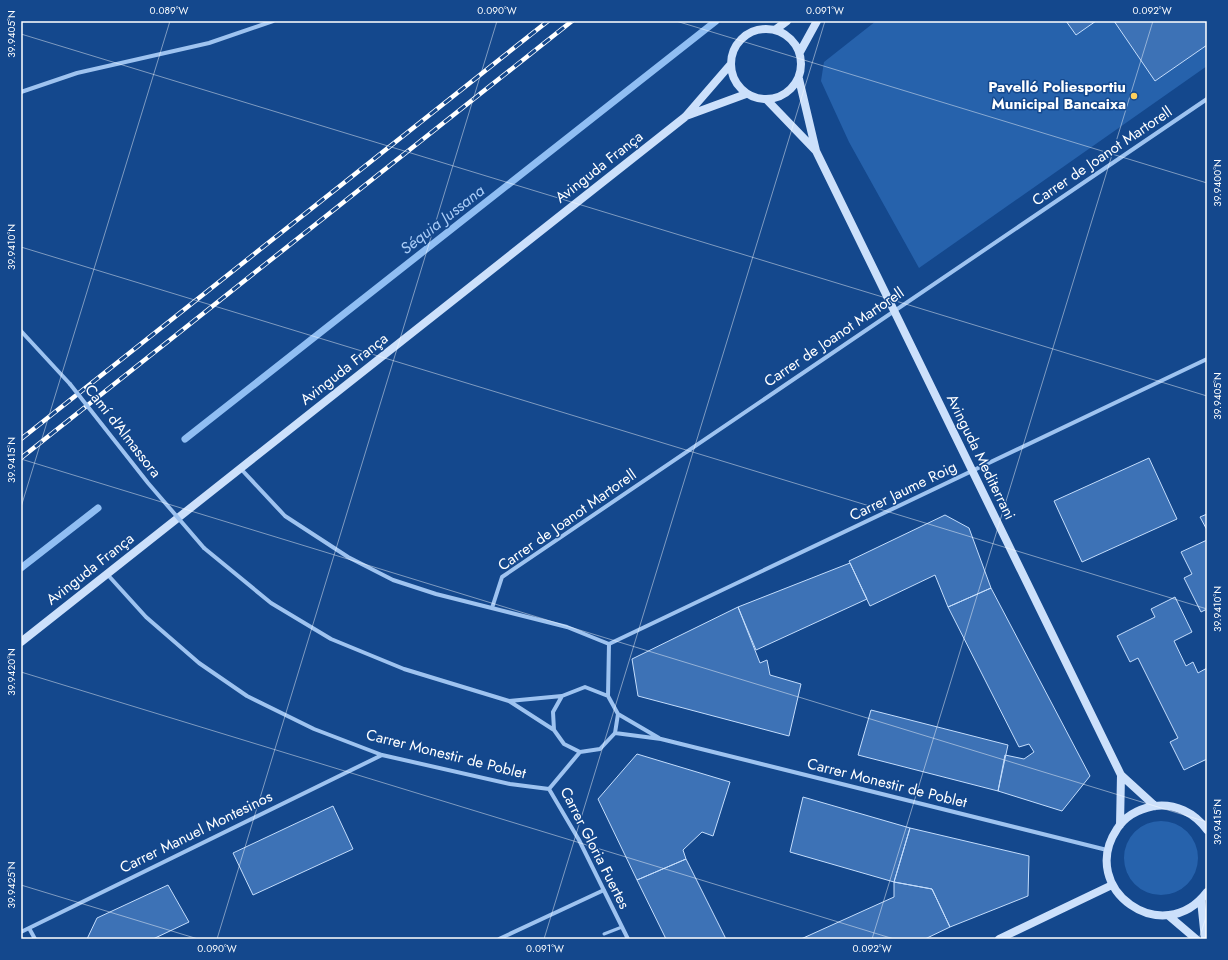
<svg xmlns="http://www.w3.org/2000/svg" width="1228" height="960" viewBox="0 0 1228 960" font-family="Jost,sans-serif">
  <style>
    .green { fill: #2662ac }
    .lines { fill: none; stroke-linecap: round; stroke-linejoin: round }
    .stream { stroke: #90bef3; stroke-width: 7 }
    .building { fill: #3d72b6; stroke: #c4ddfc }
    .lane { stroke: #9ec3f0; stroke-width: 3 }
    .street { stroke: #9ec3f0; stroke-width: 4 }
    .secondary { stroke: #cce0fb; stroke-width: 8 }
    .rail-casing { stroke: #fff; stroke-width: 4.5 }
    .rail { stroke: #14488d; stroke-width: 3; stroke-dasharray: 9; stroke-linecap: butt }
    .street-bridge { stroke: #9ec3f0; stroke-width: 4 }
    .ticks { fill: none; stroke: #fff; stroke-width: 1; stroke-opacity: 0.45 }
    .poi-dot { fill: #ffd15d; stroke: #14488d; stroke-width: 1.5 }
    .labels { text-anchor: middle; stroke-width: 3; stroke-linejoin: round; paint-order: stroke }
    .poi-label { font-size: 15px; font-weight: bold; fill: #fff; stroke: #14488d; text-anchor: end }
    .street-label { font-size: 15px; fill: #fff; stroke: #14488d }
    .water-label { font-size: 16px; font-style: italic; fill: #aacdf8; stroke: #14488d }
    .neatline { fill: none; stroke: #fff; stroke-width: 1.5 }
    .ticks-label { font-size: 10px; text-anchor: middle; fill: #fff }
  </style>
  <rect width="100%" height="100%" fill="#14488d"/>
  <path class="green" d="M876 21H1207V66L919 268 849 142 821 81 824 62Z
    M1124 858a37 37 0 1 1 74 0a37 37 0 1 1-74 0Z"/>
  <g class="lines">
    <path class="stream" d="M185 439 716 21
      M21 568 98 508"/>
  </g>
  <path class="building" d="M1066 21H1096L1076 35Z
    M1114 21H1207V45L1155 81Z
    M1149 458 1177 519 1082 562 1054 501Z
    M1207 514V530L1200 517Z
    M945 515 969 528 991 588 948 607 935 575 870 606 849 561Z
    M1207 540V609L1201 612 1184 578 1192 574 1181 552Z
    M850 563 867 599 756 650 738 607Z
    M991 588 1090 776 1062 811 998 791 1005 755 1024 759 1034 752 1029 744 1019 747 948 607Z
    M1175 597 1192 632 1174 641 1186 666 1193 662 1198 673 1207 668V759L1184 770 1170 742 1178 738 1138 658 1130 662 1117 636 1155 617 1151 609Z
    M738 607 760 663 767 660 770 675 801 684 789 736 638 696 632 659Z
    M871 710 1008 745 998 791 858 755Z
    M637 754 730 782 713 836 702 832 683 850 686 859 637 880 598 799Z
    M803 797 910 828 894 882 790 852Z
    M333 806 353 849 253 895 233 853Z
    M910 828 1029 856 1028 896 950 927 932 889 894 882Z
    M686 859 726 939H666L637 880Z
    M894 882 932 889 950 927 925 939H801L894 897Z
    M168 885 189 922 153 939H87L97 918Z"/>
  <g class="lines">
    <path class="lane" d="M604 934 622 927"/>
    <path class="street" d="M21 92 77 73 209 43 273 21
      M21 331 70 384
      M241 469 285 516 348 557 393 580 436 594 567 627 609 644
      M204 548 271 603 331 639 404 669 509 701 554 730
      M107 574 146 617 199 663 247 696 314 729 382 755 510 784 549 789
      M492 608 502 577 1207 99
      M609 644 1207 359
      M585 687 608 696 618 714 615 733 600 749 580 752 564 744 554 730 553 712 562 696Z
      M608 696 609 644
      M509 701 562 696
      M618 714 659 738
      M615 733 661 739 1107 850
      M580 752 549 789 579 840 628 939
      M29 928 35 939
      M21 932 382 755
      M499 939 604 890"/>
    <path class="secondary" d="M731 64a35 35 0 1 1 70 0a35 35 0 1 1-70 0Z
      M775 30 787 21
      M800 52 817 21
      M799 79 816 151 1121 775 1155 806
      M767 100 816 151
      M686 116 746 94
      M21 642 685 117 730 65
      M1120 825 1121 775
      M1207 830C1195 813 1175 803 1154 806 1139 809 1125 816 1117 829 1077 889 1163 950 1207 892
      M1201 900 1205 939
      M1169 916 1196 939
      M999 939 1112 885"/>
    <g class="rail-casing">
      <path id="rail" d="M21 439 548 21
        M21 458 572 21"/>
    </g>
    <use href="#rail" class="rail"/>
    <path class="street-bridge" d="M70 384 148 483 204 548"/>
  </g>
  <path class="ticks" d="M676 21 1207 183M21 34 1207 396M21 247 1207 609M21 459 1207 822M21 507 170 21M21 672 894 939M21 885 198 939M217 939 497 21M544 939 825 21M872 939 1153 21M1199 939 1207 914"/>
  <circle class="poi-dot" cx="1134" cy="96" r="4"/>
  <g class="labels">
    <g class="poi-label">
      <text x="1126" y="92">Pavelló Poliesportiu<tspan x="1126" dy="17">Municipal Bancaixa</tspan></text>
    </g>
    <g class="street-label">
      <text transform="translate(1102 156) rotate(-34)" y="5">Carrer de Joanot Martorell</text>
      <text transform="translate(599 167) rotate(-38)" y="5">Avinguda França</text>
      <text transform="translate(834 337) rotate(-34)" y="5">Carrer de Joanot Martorell</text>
      <text transform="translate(344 369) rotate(-38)" y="5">Avinguda França</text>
      <text transform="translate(123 431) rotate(52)" y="5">Camí d'Almassora</text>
      <text transform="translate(981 457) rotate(64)" y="5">Avinguda Mediterrani</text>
      <text transform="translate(903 491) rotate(-26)" y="5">Carrer Jaume Roig</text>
      <text transform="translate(567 520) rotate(-35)" y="5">Carrer de Joanot Martorell</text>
      <text transform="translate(90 569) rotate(-38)" y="5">Avinguda França</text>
      <text transform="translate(446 754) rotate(14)" y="5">Carrer Monestir de Poblet</text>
      <text transform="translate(887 783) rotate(14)" y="5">Carrer Monestir de Poblet</text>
      <text transform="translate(196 832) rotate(-26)" y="5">Carrer Manuel Montesinos</text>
      <text transform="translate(595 848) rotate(63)" y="5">Carrer Gloria Fuertes</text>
    </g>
    <g class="water-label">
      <text transform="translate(442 219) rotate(-38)" y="6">Séquia Jussana</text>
    </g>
  </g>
  <rect width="1228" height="960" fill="none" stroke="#14488d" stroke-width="44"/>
  <rect x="22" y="22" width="1184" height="916" class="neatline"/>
  <g class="ticks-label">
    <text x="169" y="14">0.089°W</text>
    <text x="497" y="14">0.090°W</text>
    <text x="825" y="14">0.091°W</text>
    <text x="1152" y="14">0.092°W</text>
    <text transform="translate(11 34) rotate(-90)" y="4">39.9405°N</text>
    <text transform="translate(1217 183) rotate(-90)" y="4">39.9400°N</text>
    <text transform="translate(11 247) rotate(-90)" y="4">39.9410°N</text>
    <text transform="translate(1217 396) rotate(-90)" y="4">39.9405°N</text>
    <text transform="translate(11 460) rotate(-90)" y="4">39.9415°N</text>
    <text transform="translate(1217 609) rotate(-90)" y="4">39.9410°N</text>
    <text transform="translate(11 672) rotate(-90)" y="4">39.9420°N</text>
    <text transform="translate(1217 822) rotate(-90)" y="4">39.9415°N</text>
    <text transform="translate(11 885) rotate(-90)" y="4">39.9425°N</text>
    <text x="217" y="952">0.090°W</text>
    <text x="545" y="952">0.091°W</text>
    <text x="872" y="952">0.092°W</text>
  </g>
</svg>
